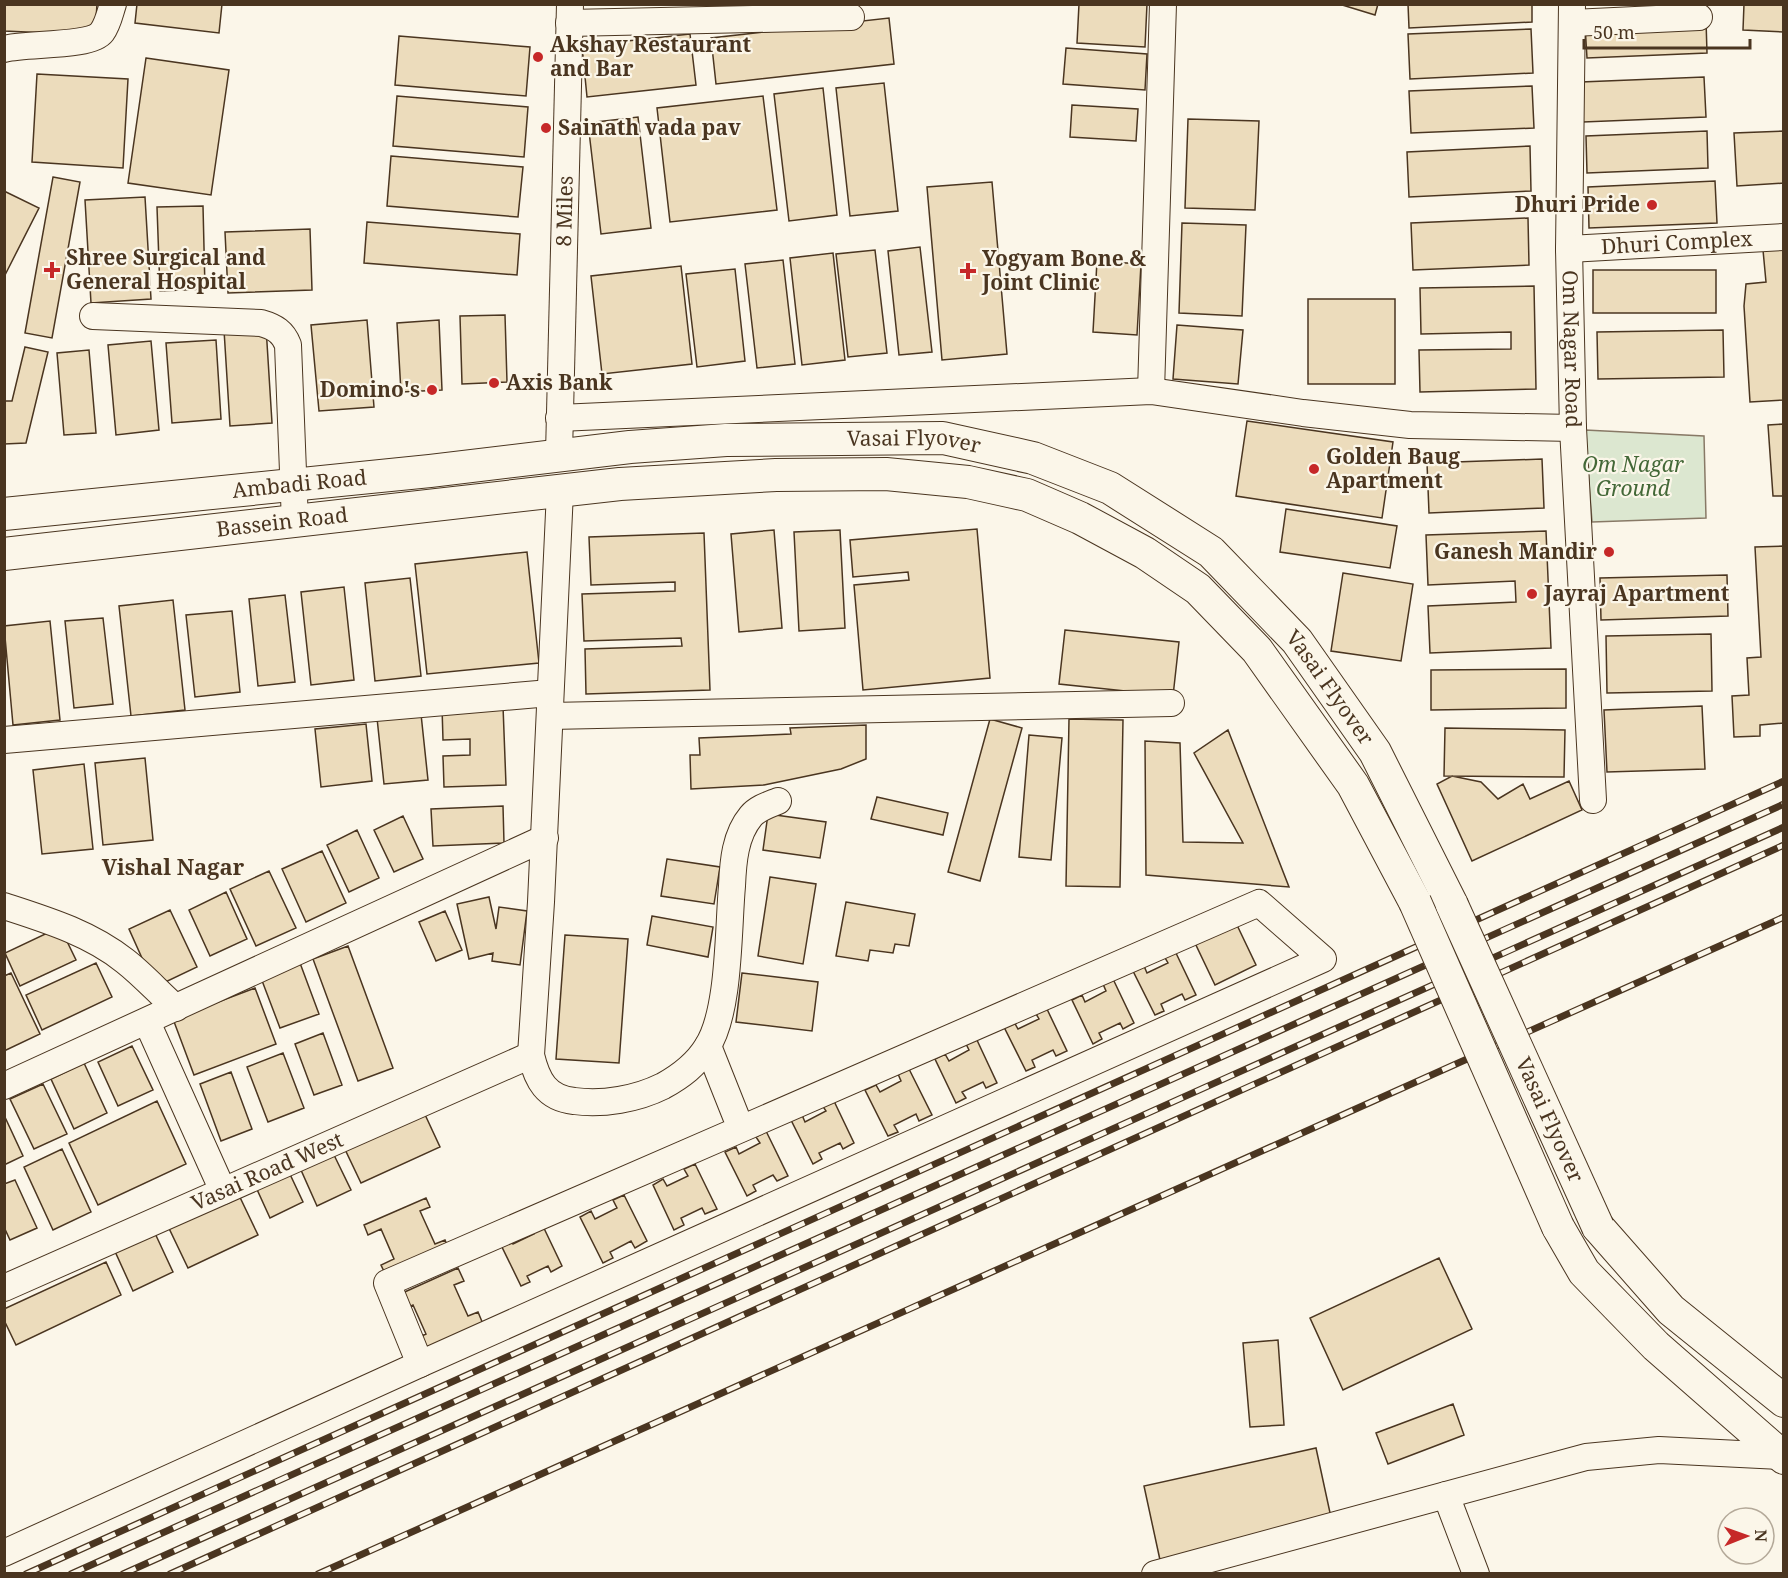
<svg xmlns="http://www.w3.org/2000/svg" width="1788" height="1578" viewBox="0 0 1788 1578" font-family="'Noto Serif',serif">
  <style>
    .green { fill: #dce7d0; stroke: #887966; stroke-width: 1.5 }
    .building { fill: #ecdcbc; stroke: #4a3520; stroke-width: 1.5 }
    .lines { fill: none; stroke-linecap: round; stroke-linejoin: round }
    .minor-casing { stroke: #4a3520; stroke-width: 28 }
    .major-casing { stroke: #4a3520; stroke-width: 34 }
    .minor { stroke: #fbf6e9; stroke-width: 26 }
    .major { stroke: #fbf6e9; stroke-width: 32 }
    .rail-casing { stroke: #4a3520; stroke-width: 7 }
    .rail { stroke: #fbf6e9; stroke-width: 4.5; stroke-dasharray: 14; stroke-linecap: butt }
    .major-bridge-casing { stroke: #4a3520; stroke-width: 34; stroke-linecap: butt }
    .major-bridge { stroke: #fbf6e9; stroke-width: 32 }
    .poi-dot { fill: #c62828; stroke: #fbf6e9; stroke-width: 2 }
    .labels { text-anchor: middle; stroke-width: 4.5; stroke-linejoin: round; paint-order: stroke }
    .poi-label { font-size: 21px; font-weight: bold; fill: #4a3520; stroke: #fbf6e9; text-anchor: start }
    .street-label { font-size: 21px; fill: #4a3520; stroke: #fbf6e9 }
    .park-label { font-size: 21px; font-style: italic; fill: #436837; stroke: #fbf6e9 }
    .neighbourhood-label { font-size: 22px; font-weight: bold; fill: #4a3520; stroke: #fbf6e9 }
  </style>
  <rect width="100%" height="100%" fill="#fbf6e9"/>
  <path class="green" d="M1585 430 1704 436 1706 518 1592 522Z"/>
  <path class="building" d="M4 4H97L95 35 4 31Z
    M137 4H222L219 33 135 23Z
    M1079 4H1147L1145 47 1077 43Z
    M1339 4H1378L1375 15Z
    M1408 4H1532V22L1409 28Z
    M1744 4H1784V32L1743 30Z
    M889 18 894 64 716 84 711 38Z
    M1706 20 1707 53 1587 58 1585 25Z
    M1531 29 1533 73 1410 79 1408 34Z
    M690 34 696 85 587 97 582 46Z
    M399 36 530 47 526 96 395 85Z
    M1066 48 1147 54 1145 90 1063 84Z
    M146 58 229 70 211 195 128 183Z
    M37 74 128 79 123 168 32 162Z
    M1704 77 1706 117 1583 122 1581 82Z
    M884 83 898 211 850 216 836 88Z
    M1532 86 1534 128 1411 133 1409 91Z
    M823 88 837 215 789 221 774 94Z
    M397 96 528 107 524 157 393 146Z
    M763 96 777 210 670 222 657 108Z
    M1072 105 1138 109 1136 141 1070 137Z
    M638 117 651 228 601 234 588 123Z
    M1188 119 1259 121 1255 210 1185 208Z
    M1707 131 1708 168 1587 173 1586 136Z
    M1784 131V183L1737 186 1734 133Z
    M1530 146 1531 191 1409 197 1407 152Z
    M391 156 523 167 518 217 387 206Z
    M53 177 80 182 52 338 25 333Z
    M1715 181 1717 223 1589 228 1588 187Z
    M992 182 1007 354 942 360 927 187Z
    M4 191 39 208 4 277Z
    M145 197 151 299 91 303 85 200Z
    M203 206 205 289 160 291 157 207Z
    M1528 218 1529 265 1413 270 1411 223Z
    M367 222 520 234 517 275 364 263Z
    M1182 223 1246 225 1242 316 1179 313Z
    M310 229 312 290 228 293 225 232Z
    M920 247 932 352 899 355 888 251Z
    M1784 248V400L1750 402 1744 306 1746 284 1766 282 1763 250Z
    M875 250 887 353 848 357 836 254Z
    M833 253 845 360 802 365 790 258Z
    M783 260 795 364 757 368 745 264Z
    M1097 261 1141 264 1137 335 1093 332Z
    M681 266 692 364 602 374 591 276Z
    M735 269 745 361 697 367 686 274Z
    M1593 270H1716V313H1593Z
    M1534 286 1536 389 1420 392 1419 350 1511 349V332L1421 334 1420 288Z
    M1308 299H1395V384H1308Z
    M505 315 507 382 462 384 460 316Z
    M367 320 374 407 319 411 311 325Z
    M439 320 442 390 401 392 397 323Z
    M1177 325 1243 330 1238 384 1173 379Z
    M266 327 272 423 230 426 224 330Z
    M1723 330 1724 377 1598 379 1597 332Z
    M216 340 221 419 172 423 166 343Z
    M151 341 159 430 116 435 108 345Z
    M25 347 48 352 26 443 4 444V401H12Z
    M89 350 96 433 64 435 57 353Z
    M1247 421 1393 442 1382 518 1236 496Z
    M1784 424V496H1773L1768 425Z
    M1542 459 1544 508 1429 513 1427 463Z
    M1286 509 1397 526 1390 568 1280 552Z
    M977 529 990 678 863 690 854 585 909 580 908 572 853 577 850 540Z
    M774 530 782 628 739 632 731 534Z
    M840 530 845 628 799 631 794 532Z
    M1546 531 1551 648 1430 653 1428 606 1516 602 1515 581 1428 585 1426 535Z
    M704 533 710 690 586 694 585 649 682 646 681 638 584 641 582 594 675 591V582L591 585 589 537Z
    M1784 546V723L1760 725V736L1734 737 1732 696 1749 695 1747 658 1761 657 1755 547Z
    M527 552 539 663 427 674 415 564Z
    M1343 573 1413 584 1401 661 1331 651Z
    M1727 575 1728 616 1601 620 1600 578Z
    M410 578 421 676 375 681 365 583Z
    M344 587 354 680 311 685 301 592Z
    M285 595 295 682 258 686 249 599Z
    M173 600 185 710 131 716 119 606Z
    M232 611 240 692 195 697 186 615Z
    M103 618 113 704 74 708 65 621Z
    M50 621 60 720 13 725 4 626Z
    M1065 630 1179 642 1173 696 1059 684Z
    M1711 634 1712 691 1607 693 1606 636Z
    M1566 669V708L1431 710V670Z
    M503 706 506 785 444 787 443 756 470 755V739L443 740 442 707Z
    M1702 706 1705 769 1607 772 1604 710Z
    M421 714 428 780 384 784 377 718Z
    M990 719 1022 728 980 881 948 872Z
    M1069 719 1123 720 1120 887 1066 886Z
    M366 724 372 781 321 787 315 729Z
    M866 725V759L841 769 764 785 691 789 690 755H700L699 738 791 734 790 728Z
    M1445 728 1565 730 1564 777 1444 776Z
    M1228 730 1289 887 1146 875 1145 741 1180 743 1183 842 1243 843 1194 753Z
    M1029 735 1062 738 1051 860 1019 857Z
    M145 758 153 840 103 845 95 763Z
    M84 764 93 849 42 854 33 770Z
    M1452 776 1481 782 1498 799 1523 784 1530 799 1569 781 1582 810 1472 861 1437 784Z
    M877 797 948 813 943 835 871 819Z
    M503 806 504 843 433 846 431 809Z
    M768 814 826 822 820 858 763 850Z
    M403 816 423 859 394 872 374 830Z
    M357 830 379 878 349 892 327 845Z
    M322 851 346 903 306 922 282 869Z
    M667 859 720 867 714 904 661 896Z
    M269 871 296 928 256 946 230 889Z
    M770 877 816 884 803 964 758 956Z
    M226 892 247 939 210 956 189 910Z
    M489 897 496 929 499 907 527 911 520 965 492 961 493 953 469 959 457 904Z
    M846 902 915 914 909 946 895 944 893 953 870 950 868 961 836 956Z
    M170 910 197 967 155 987 129 929Z
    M445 911 462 950 436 961 419 922Z
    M652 916 713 927 708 957 647 945Z
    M1236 923 1256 965 1215 985 1195 943Z
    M60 927 76 960 20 986 5 953Z
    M565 935 628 939 619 1063 556 1059Z
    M348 946 393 1068 358 1081 313 959Z
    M1175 951 1196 995 1185 1000 1182 994 1161 1004 1164 1011 1155 1015 1133 971 1144 966 1147 973 1168 963 1164 956Z
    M96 963 112 997 42 1030 26 995Z
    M300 963 319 1014 280 1028 261 978Z
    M11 973 40 1034 4 1051V976Z
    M742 973 818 982 812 1031 736 1022Z
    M1113 979 1134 1023 1123 1029 1120 1023 1099 1033 1102 1039 1093 1044 1072 1000 1082 995 1085 1002 1106 991 1103 984Z
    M255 988 276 1044 194 1075 173 1019Z
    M1046 1007 1067 1051 1056 1056 1053 1050 1032 1060 1035 1067 1026 1071 1004 1027 1014 1022 1018 1029 1039 1019 1035 1012Z
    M323 1033 342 1085 314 1095 295 1044Z
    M976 1038 997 1083 986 1088 983 1082 962 1092 966 1098 956 1103 935 1059 945 1054 949 1061 969 1050 966 1044Z
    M132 1046 153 1090 118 1106 98 1062Z
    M283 1053 304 1108 268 1122 247 1067Z
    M84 1063 107 1113 74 1129 51 1079Z
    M909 1069 932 1115 919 1121 916 1114 894 1125 898 1132 888 1136 865 1090 876 1085 880 1092 901 1081 898 1074Z
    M231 1072 252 1129 221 1141 200 1084Z
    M43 1084 67 1134 34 1149 10 1099Z
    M833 1099 854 1143 843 1149 840 1143 819 1153 822 1159 813 1164 791 1120 802 1115 805 1122 826 1111 822 1105Z
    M157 1101 186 1164 98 1205 69 1143Z
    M421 1106 440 1147 361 1183 342 1143Z
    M4 1115 23 1156 4 1165Z
    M766 1131 788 1176 777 1181 773 1175 753 1185 756 1191 747 1196 725 1152 736 1147 739 1154 760 1143 756 1137Z
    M62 1149 91 1212 53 1230 24 1167Z
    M334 1155 351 1190 317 1206 301 1170Z
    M695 1164 717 1209 705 1214 702 1208 681 1218 684 1225 674 1230 653 1185 663 1179 667 1186 688 1176 684 1169Z
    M288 1170 303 1202 270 1218 255 1185Z
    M15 1180 37 1228 10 1240 4 1227V1184Z
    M236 1189 258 1235 188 1268 166 1222Z
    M624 1195 647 1241 635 1248 631 1241 610 1252 613 1258 603 1263 580 1217 591 1211 595 1219 617 1208 613 1200Z
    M426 1198 430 1207 420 1211 435 1244 445 1240 450 1252 388 1280 381 1265 394 1259 381 1229 368 1235 364 1225Z
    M541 1222 562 1266 551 1272 548 1266 527 1276 530 1282 521 1286 500 1243 510 1238 513 1244 534 1234 531 1227Z
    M153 1229 173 1272 133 1291 113 1247Z
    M1439 1258 1472 1329 1343 1390 1310 1318Z
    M106 1262 121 1295 16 1345 4 1320V1309Z
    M458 1268 464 1281 454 1285 468 1316 478 1312 483 1324 422 1350 417 1338 426 1334 413 1305 404 1309 398 1295Z
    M1278 1340 1284 1425 1250 1427 1243 1343Z
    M1453 1404 1464 1435 1388 1464 1376 1433Z
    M1316 1448 1332 1522 1160 1560 1144 1486Z"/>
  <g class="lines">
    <g class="minor-casing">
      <g id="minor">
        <path id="s1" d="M1572 4 1569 249 1573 428 1593 800"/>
        <path d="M569 23 851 17"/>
        <path d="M1572 23 1699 17"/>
        <path d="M4 49C26 43 91 47 102 32 108 24 110 13 113 4"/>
        <path id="s2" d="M1569 249 1784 237"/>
        <path d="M93 316 261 323C275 327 283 332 288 345L295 522"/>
        <path d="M1151 391 1163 4"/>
        <path d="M559 418 1151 391 1303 413 1410 425 1573 428"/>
        <path id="s3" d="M559 454 570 4"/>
        <path d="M560 491 541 902 531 1055C537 1080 546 1098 574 1101 603 1105 637 1099 663 1086 681 1076 696 1065 707 1047 730 1012 728 929 732 886 733 862 735 835 751 816 758 808 768 805 778 801"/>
        <path d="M550 716 1171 703"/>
        <path d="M4 740 550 693"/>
        <path d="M4 906C47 920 90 933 125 961 143 975 159 993 176 1008"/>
        <path d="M147 1022 223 1191"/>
        <path d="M708 1046 741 1129 1259 903 1323 959 420 1364 387 1283 741 1129"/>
        <path d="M4 1086 545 838"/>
        <path id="s4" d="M4 1288 531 1055"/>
        <path d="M1446 1495 1476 1574"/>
        <path d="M4 1553 420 1364"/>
        <path d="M1155 1574 1586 1457 1659 1450 1781 1456"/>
      </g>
    </g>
    <g class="major-casing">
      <g id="major">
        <path id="s5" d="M4 514 430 471 630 447 726 440 943 438 1033 458 1110 488 1211 552 1297 641 1375 752 1452 905"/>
        <path id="s6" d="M4 554 620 484 776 475 886 474 968 482 1027 495 1080 518 1145 553 1198 589 1257 650 1353 785 1415 902"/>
        <path d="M1558 1227 1584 1272 1616 1305 1656 1346 1784 1458"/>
        <path d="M1598 1227 1671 1310 1784 1401"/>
      </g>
    </g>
    <use href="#minor" class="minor"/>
    <use href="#major" class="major"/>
    <g class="rail-casing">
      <path id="rail" d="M26 1574 1784 781
        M71 1574 1784 804
        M123 1574 1784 827
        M170 1574 1784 845
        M318 1574 1784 917"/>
    </g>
    <use href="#rail" class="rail"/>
    <g class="major-bridge-casing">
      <g id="major-bridge">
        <path d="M1415 902 1558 1227"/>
        <path id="s7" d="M1452 905 1598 1227"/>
      </g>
    </g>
    <use href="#major-bridge" class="major-bridge"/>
  </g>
  <g class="poi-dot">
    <circle cx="538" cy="57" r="6"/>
    <circle cx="546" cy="128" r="6"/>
    <circle cx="1652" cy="205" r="6"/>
    <path d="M49 261h6v6h6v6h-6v6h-6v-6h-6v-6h6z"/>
    <path d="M965 262h6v6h6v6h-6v6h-6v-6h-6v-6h6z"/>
    <circle cx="494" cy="383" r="6"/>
    <circle cx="432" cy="390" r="6"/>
    <circle cx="1314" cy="469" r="6"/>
    <circle cx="1609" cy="552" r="6"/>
    <circle cx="1532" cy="594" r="6"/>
  </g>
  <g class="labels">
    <g class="poi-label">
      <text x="550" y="52">Akshay Restaurant<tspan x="550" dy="24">and Bar</tspan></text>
      <text x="558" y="135">Sainath vada pav</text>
      <text x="1640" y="212" text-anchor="end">Dhuri Pride</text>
      <text x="66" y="265">Shree Surgical and<tspan x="66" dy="24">General Hospital</tspan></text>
      <text x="982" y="266">Yogyam Bone &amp;<tspan x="982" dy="24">Joint Clinic</tspan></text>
      <text x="506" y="390">Axis Bank</text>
      <text x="420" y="397" text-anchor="end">Domino's</text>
      <text x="1326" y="464">Golden Baug<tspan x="1326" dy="24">Apartment</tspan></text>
      <text x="1597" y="559" text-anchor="end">Ganesh Mandir</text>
      <text x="1544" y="601">Jayraj Apartment</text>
    </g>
    <g class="street-label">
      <text dy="7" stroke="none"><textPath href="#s3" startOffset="243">8 Miles</textPath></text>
      <text dy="7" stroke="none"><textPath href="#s2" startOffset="108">Dhuri Complex</textPath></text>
      <text dy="7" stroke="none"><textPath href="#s1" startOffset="345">Om Nagar Road</textPath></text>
      <text dy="7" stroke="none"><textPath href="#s5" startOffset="914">Vasai Flyover</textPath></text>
      <text dy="7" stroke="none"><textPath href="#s5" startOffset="297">Ambadi Road</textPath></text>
      <text dy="7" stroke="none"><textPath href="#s6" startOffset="280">Bassein Road</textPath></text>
      <text dy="7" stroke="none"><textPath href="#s5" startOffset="1418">Vasai Flyover</textPath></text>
      <text dy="7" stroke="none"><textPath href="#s7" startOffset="236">Vasai Flyover</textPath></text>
      <text dy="7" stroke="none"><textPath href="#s4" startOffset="288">Vasai Road West</textPath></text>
    </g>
    <g class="park-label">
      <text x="1633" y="472">Om Nagar<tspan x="1633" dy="24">Ground</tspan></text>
    </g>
    <g class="neighbourhood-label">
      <text x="173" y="875">Vishal Nagar</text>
    </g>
  </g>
  <rect width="1788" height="1578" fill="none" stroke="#4a3520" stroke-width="12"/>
  <g transform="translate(1746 1536) rotate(89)"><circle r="28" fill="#fbf6e9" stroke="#b4a999" stroke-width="1.5"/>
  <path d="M0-4.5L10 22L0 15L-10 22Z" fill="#c62828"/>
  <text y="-9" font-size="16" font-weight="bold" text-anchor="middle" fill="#4a3520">N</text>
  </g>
  <path d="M1584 39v9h166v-9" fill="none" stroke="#4a3520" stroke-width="3"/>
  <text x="1593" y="39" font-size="18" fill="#4a3520" stroke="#fbf6e9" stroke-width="4.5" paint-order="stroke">50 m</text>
</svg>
